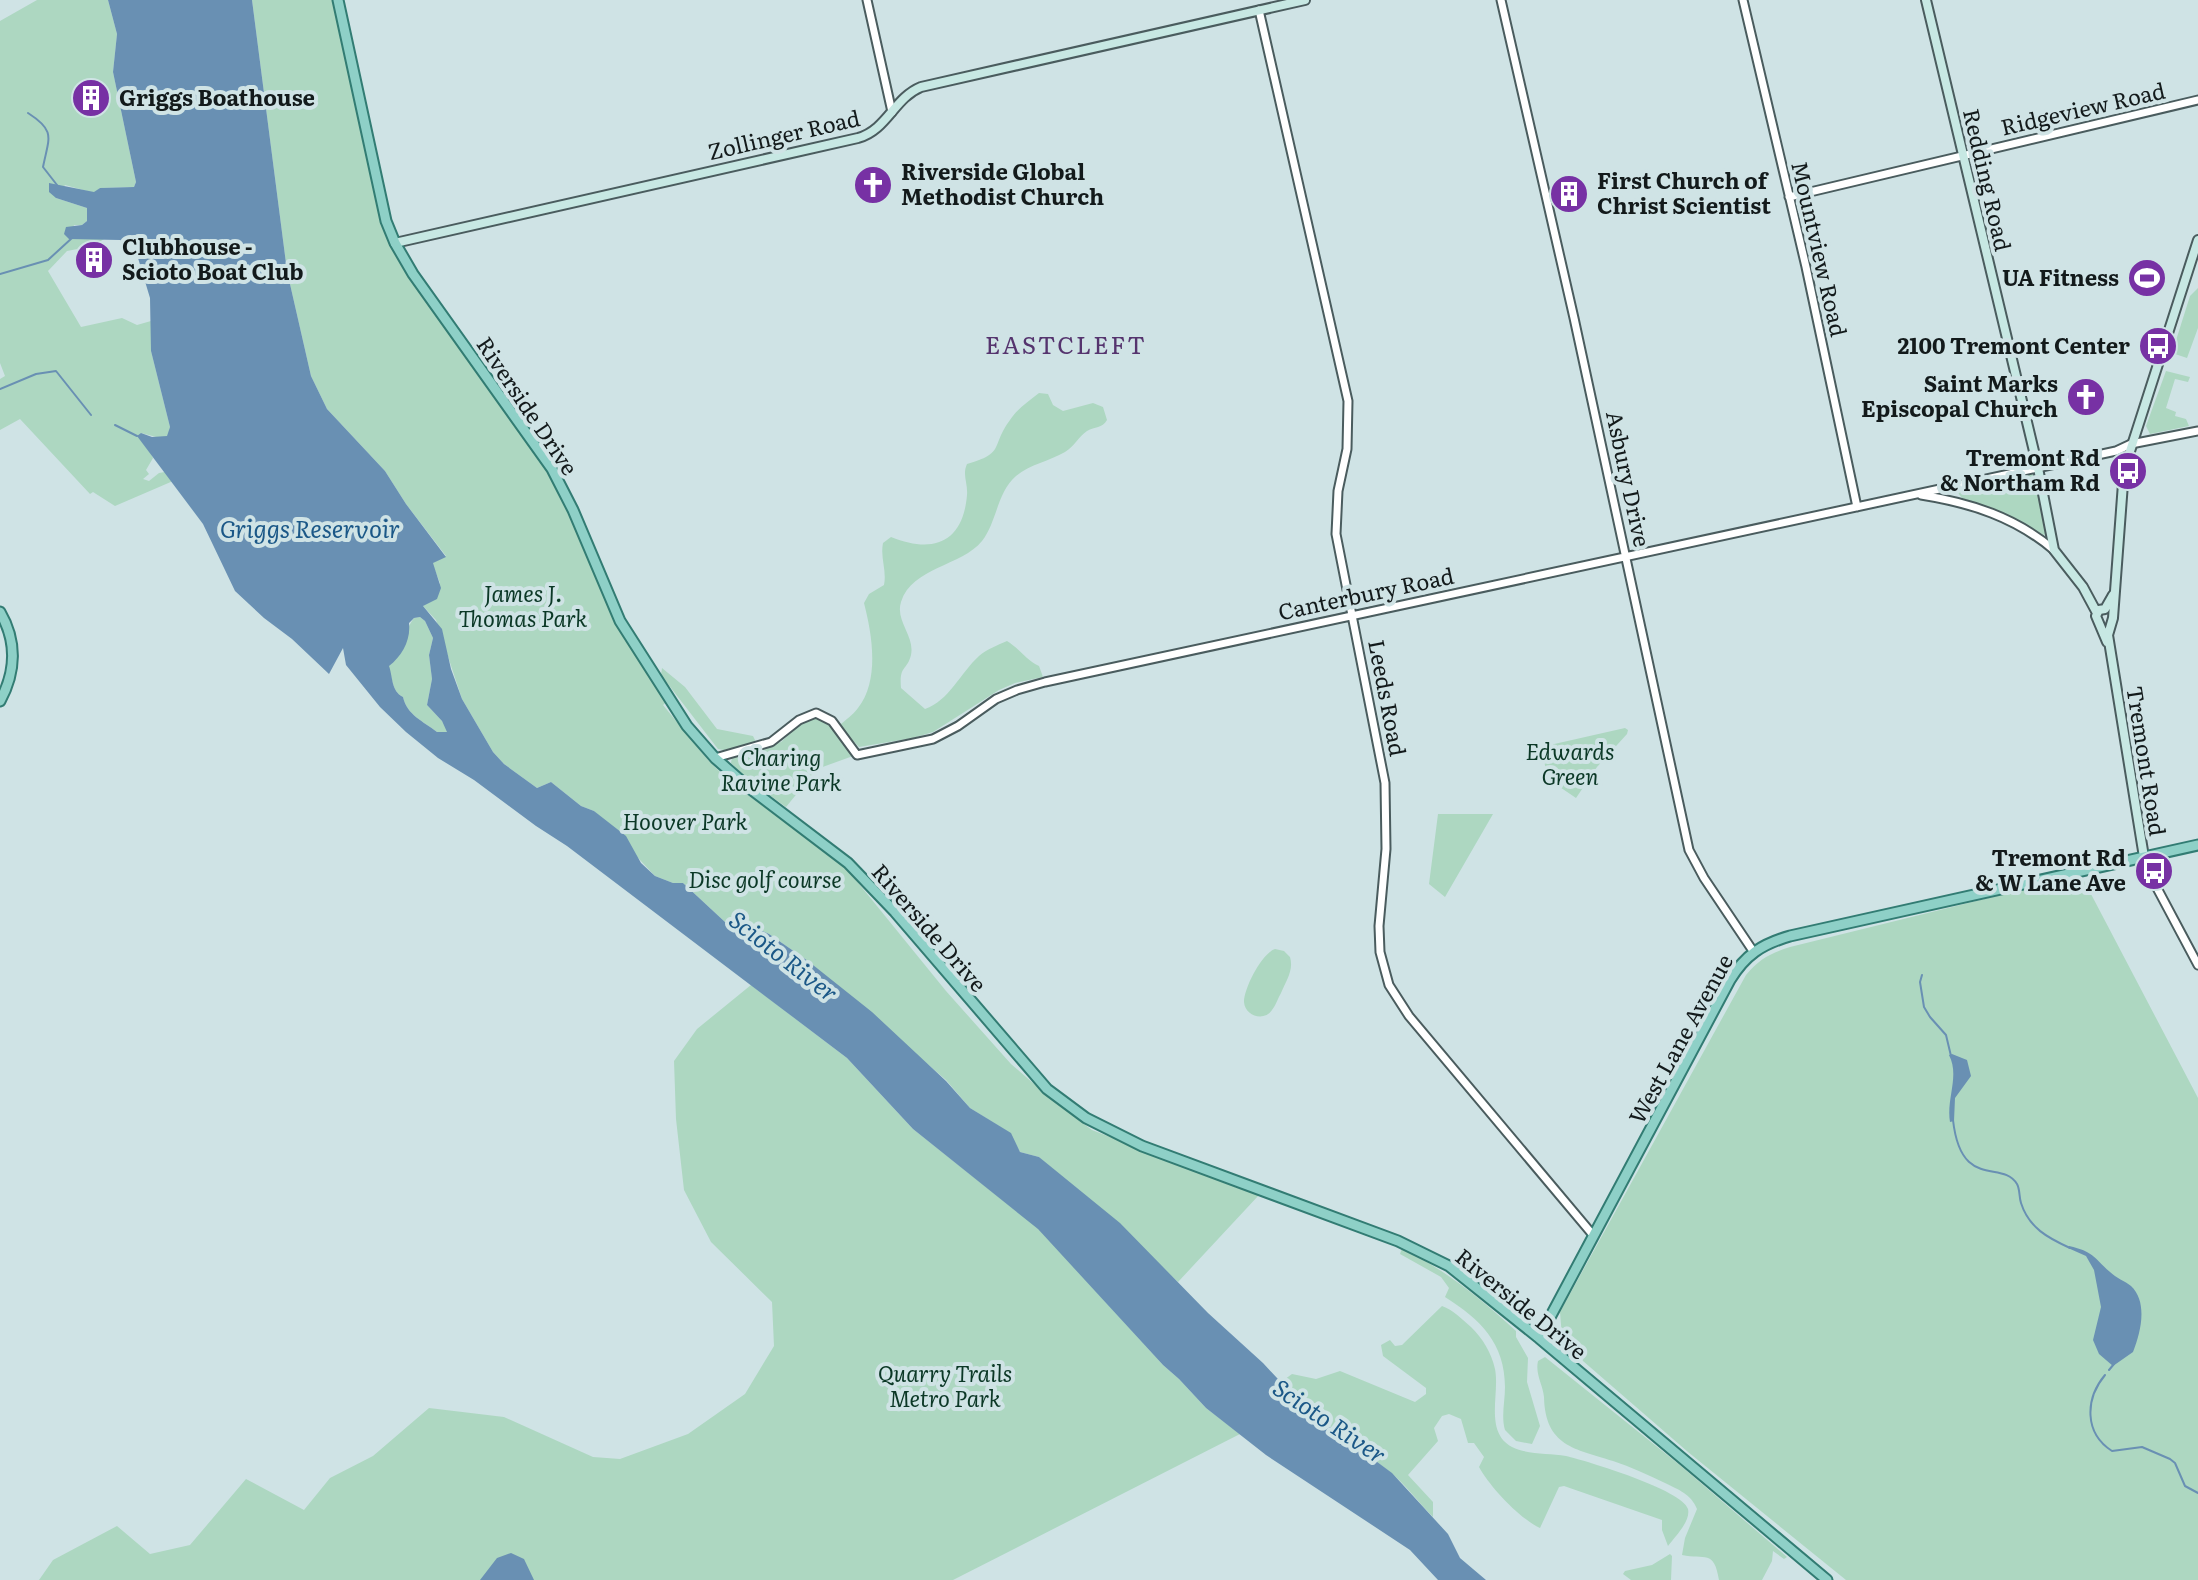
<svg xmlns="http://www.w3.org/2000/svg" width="2198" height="1580" viewBox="0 0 2198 1580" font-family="Literata,serif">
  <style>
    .green { fill: #add7c1 }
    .water { fill: #6990b3; fill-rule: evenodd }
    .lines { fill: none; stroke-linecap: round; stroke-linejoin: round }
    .stream { stroke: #6990b3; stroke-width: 2 }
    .tertiary-casing { stroke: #4a5c5e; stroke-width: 11 }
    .secondary-casing { stroke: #4a5c5e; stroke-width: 12 }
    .primary-casing { stroke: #327c73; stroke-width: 13 }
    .tertiary { stroke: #fff; stroke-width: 7 }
    .secondary { stroke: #c7e8e3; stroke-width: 8 }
    .primary { stroke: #8ed0c7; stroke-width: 9 }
    .labels { text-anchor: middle; stroke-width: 8; stroke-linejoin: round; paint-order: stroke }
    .poi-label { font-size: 22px; font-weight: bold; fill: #131a1b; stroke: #cfe3e5; text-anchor: end }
    .street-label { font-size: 22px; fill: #131a1b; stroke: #cfe3e5 }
    .park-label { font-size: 22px; font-style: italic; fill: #0b3826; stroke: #cfe3e5 }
    .neighbourhood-label { font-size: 24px; letter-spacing: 2px; fill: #55346e; stroke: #cfe3e5 }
    .water-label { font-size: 24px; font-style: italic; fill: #1b5887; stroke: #cfe3e5 }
  </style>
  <rect width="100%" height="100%" fill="#cfe3e5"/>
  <path class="green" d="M37 0H108L117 34 113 72 136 182 134 187 100 188 94 193 65 185 56 198 87 208V221L82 225H74L70 238 104 239 93 246 67 251 48 271 81 327 122 318 137 325 151 321V351L170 427 168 436 160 438 141 433 153 458 146 470 149 474 143 479 149 481 159 473 170 471 180 478 115 506 93 492 90 494 20 419 0 430V379L5 376 0 363V21Z
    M252 0H338L395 243 543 455 599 575 669 700 663 705 708 760 731 783 842 863 946 991 1011 1064 1057 1104 1092 1130 1259 1195 1178 1282 1039 1157 1020 1152 1010 1133 970 1108 946 1080 808 961 769 934 749 925 725 922 683 883H673L655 876 594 811 581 806 551 782 537 788 504 764 493 752 462 699 436 620 423 606 440 583 432 563 446 556 406 504 385 471 327 409 311 376 287 271Z
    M2198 288V328L2187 358 2172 353 2190 296Z
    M2166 371 2190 377 2188 382 2175 379 2166 408 2176 412 2175 416 2186 419 2189 426 2150 434 2146 426Z
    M1039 393 1048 394 1053 405 1063 411 1093 403 1103 407 1107 420C1102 429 1095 426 1087 431 1079 436 1074 447 1065 452 1050 461 1030 464 1016 476 997 492 997 522 982 541 962 566 912 567 901 602 895 621 915 636 911 655 907 671 899 665 901 688L925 709C949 701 961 672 979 656 987 649 998 645 1007 641 1020 649 1026 660 1039 666L1043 677 1015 683 999 690 933 732 913 738 859 747 839 726C845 720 853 715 858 708 880 680 872 634 864 603L869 594 884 585C887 570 880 558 883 543L891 537C933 554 963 543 967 495 968 483 962 475 967 464 1006 453 990 447 1010 420 1017 409 1029 401 1039 393Z
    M2031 472 2035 474 2048 532 2044 535 2002 513 1962 498 1958 493 1963 487Z
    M420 617 425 621 433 638 429 655 432 679 427 705 442 721 448 732H437C423 721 407 715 403 697 391 691 393 677 388 666 405 654 402 633 414 618Z
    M662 668 685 687 717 729 753 736 756 742 724 750 718 749 661 675Z
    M814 717 826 721 853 756 817 769 786 807 751 782 731 763 732 756 781 742 803 721Z
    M1625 728 1628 730 1627 734 1597 767 1576 798 1548 779 1541 747Z
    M1438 814H1493L1445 897 1429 884Z
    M2081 875 2198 1098V1580H1846L1688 1452 1568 1348 1562 1337 1560 1312 1746 975C1759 959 1771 953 1790 947Z
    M1275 949 1284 951 1290 957C1294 970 1286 981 1281 993 1278 998 1276 1005 1272 1010 1264 1022 1245 1016 1244 1002 1244 988 1262 953 1275 949Z
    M751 985 847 1058 913 1129 1038 1228 1163 1365 1179 1379 1206 1408 1240 1434 953 1580H39L53 1560 117 1526 150 1554 190 1545 246 1479 304 1510 330 1478 373 1456 429 1408 504 1417 593 1457 620 1459 688 1434 745 1394 774 1346 772 1302 711 1242 684 1190 676 1119 674 1061 697 1029Z
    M1402 1248C1445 1270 1480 1298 1516 1331V1337L1528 1358 1527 1382 1540 1426 1532 1444 1516 1441 1505 1430C1501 1417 1505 1401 1505 1387 1505 1343 1480 1319 1445 1297L1449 1288 1441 1277 1400 1254Z
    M1442 1306C1453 1310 1462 1319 1471 1327 1483 1339 1491 1352 1495 1369 1500 1394 1484 1432 1512 1447 1528 1455 1549 1453 1566 1456 1587 1461 1683 1490 1688 1509 1691 1521 1674 1538 1668 1546L1662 1530V1520L1564 1486 1559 1487 1540 1528C1520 1519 1490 1487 1479 1467L1484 1457 1474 1443H1468L1461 1419 1449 1414 1442 1416 1434 1428 1438 1441 1408 1475 1433 1502V1517C1419 1503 1406 1485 1390 1472 1352 1442 1314 1417 1281 1382L1292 1374 1316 1379 1340 1371 1415 1402 1426 1394V1388L1383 1356 1381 1345 1390 1340 1395 1346 1402 1345Z
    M1545 1357 1681 1466 1787 1557 1784 1559 1773 1551 1772 1561 1762 1580H1719C1714 1549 1705 1560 1682 1555L1685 1538 1697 1509C1691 1494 1679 1490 1665 1483 1648 1475 1631 1467 1613 1461 1575 1449 1545 1446 1544 1397 1543 1385 1535 1374 1538 1361Z
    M1670 1554 1672 1556 1671 1580H1631L1623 1574 1625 1571 1652 1565Z"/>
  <path class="water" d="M108 0H252L287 271 311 376 327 409 385 471 406 504 446 557 433 563 441 588 437 599 423 606 442 629 451 669 462 699 493 752 504 764 537 788 551 782 581 806 594 811 626 836 641 863 655 876 673 883H683L725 922 749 925 769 934 808 961 872 1012 946 1081 970 1108 1011 1133 1020 1152 1039 1157 1120 1223 1208 1313 1263 1363 1306 1409 1392 1473 1448 1534 1460 1558 1486 1580H1438L1410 1550 1266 1455 1206 1408 1179 1379 1163 1365 1038 1229 913 1129 847 1058 567 846 536 826 474 780 438 758 406 732 380 707 346 665 343 648 329 674 292 639 264 618 235 591 203 524 137 436 141 433 152 437 167 436 170 427 151 351 150 298 135 248 120 240 69 239 64 234 66 227 82 225 87 221V208L56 198 49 192V183L94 192 100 188 134 187 136 182 113 72 117 34ZM420 617 425 621 433 638 429 655 432 679 427 705 442 721 447 732H437C423 721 407 715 403 697 391 691 393 677 389 666 402 656 411 640 409 623L414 618Z
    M1952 1054 1967 1060 1971 1076 1955 1098 1954 1121 1950 1122C1946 1099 1960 1076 1949 1055Z
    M2069 1246C2094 1252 2092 1256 2110 1272 2116 1278 2125 1281 2131 1286 2148 1302 2141 1332 2133 1352L2113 1366 2099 1354 2093 1340 2101 1307 2094 1270 2086 1256 2068 1248Z
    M511 1553 524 1559 534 1580H480L497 1558Z"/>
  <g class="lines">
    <path class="stream" d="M28 113C56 131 49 137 43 167L57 185
      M0 274 48 260 72 238
      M0 389 36 374 56 371 91 415
      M115 425 137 436
      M1922 975 1920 982 1924 1007 1930 1017 1946 1035 1951 1056
      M1953 1120C1961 1191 2002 1159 2017 1184 2020 1189 2019 1197 2021 1203 2029 1228 2048 1238 2070 1248
      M2109 1370 2114 1364
      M2105 1375C2085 1399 2084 1433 2112 1451L2142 1447 2170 1459 2175 1463 2185 1486 2198 1493"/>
    <g class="tertiary-casing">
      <path id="tertiary" d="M867 0 892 112
        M1501 0 1574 318 1689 850 1704 878 1753 951
        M1743 0 1806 267 1857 507
        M1259 10 1348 401 1347 449 1338 491 1336 534 1385 783 1386 849 1379 926 1380 952 1389 985 1409 1016 1593 1235
        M1789 197 2198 100
        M1921 495C1971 503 2015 517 2054 550
        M715 758 771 742 799 720 816 713 832 721 857 755 933 739 958 726 996 699 1017 690 1045 682 2116 451 2131 444 2198 431
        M2144 857 2149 873 2198 965"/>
    </g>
    <g class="secondary-casing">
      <path id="secondary" d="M1926 0 2038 468 2054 550 2083 587 2097 613
        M395 243 858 138C887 130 894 98 921 87L1305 0
        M2107 642 2096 616 2099 610 2105 609 2113 595
        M2144 857 2108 635 2113 618 2124 470 2198 240"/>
    </g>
    <g class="primary-casing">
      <path id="primary" d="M338 0 386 221 395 243 413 274 552 469 573 510 620 621 687 726 715 758 748 787 848 863 895 912 1047 1089 1086 1118 1142 1146 1398 1241 1449 1266 1539 1338 1827 1580
        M0 612C17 641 16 672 0 701
        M1539 1338 1730 980C1745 955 1762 944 1790 936L2198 845"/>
    </g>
    <use href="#tertiary" class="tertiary"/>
    <use href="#secondary" class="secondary"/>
    <use href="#primary" class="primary"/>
  </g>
  <defs>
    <g id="building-disc" transform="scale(2)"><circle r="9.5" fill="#7731a4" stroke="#cfe3e5"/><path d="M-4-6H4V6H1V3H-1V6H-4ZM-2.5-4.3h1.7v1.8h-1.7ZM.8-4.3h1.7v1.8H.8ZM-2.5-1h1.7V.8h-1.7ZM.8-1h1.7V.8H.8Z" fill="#fff"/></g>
    <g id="church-disc" transform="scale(2)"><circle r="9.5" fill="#7731a4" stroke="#cfe3e5"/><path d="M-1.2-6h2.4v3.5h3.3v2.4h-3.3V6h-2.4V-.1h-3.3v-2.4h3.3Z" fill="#fff"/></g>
    <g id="stadium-disc" transform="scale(2)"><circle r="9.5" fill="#7731a4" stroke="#cfe3e5"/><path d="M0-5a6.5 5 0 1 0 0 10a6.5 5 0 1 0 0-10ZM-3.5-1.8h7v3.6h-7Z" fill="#fff"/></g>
    <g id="bus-disc" transform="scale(2)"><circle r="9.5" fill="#7731a4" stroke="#cfe3e5"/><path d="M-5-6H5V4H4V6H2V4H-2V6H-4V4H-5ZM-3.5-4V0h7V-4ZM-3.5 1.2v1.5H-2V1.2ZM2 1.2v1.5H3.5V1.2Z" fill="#fff"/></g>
  </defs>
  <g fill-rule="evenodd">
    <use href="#building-disc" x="91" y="98"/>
    <use href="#church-disc" x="873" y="185"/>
    <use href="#building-disc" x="1569" y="194"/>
    <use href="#building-disc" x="94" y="260"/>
    <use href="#stadium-disc" x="2147" y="278"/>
    <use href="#bus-disc" x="2158" y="346"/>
    <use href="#church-disc" x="2086" y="397"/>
    <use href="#bus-disc" x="2128" y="471"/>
    <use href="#bus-disc" x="2154" y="871"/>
  </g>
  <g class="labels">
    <g class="poi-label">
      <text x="119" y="106" text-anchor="start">Griggs Boathouse</text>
      <text x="901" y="180" text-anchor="start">Riverside Global<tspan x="901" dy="25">Methodist Church</tspan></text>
      <text x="1597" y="189" text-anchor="start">First Church of<tspan x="1597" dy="25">Christ Scientist</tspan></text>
      <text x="122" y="255" text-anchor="start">Clubhouse -<tspan x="122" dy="25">Scioto Boat Club</tspan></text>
      <text x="2119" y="286">UA Fitness</text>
      <text x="2130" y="354">2100 Tremont Center</text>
      <text x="2058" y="392">Saint Marks<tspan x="2058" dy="25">Episcopal Church</tspan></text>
      <text x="2100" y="466">Tremont Rd<tspan x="2100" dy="25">&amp; Northam Rd</tspan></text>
      <text x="2126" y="866">Tremont Rd<tspan x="2126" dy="25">&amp; W Lane Ave</tspan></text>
    </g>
    <g class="street-label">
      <text transform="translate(2083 109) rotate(-13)" y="8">Ridgeview Road</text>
      <text transform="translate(784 135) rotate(-13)" y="8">Zollinger Road</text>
      <text transform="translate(1987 180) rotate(77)" y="8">Redding Road</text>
      <text transform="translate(1819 249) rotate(77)" y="8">Mountview Road</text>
      <text transform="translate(527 406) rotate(56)" y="8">Riverside Drive</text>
      <text transform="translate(1628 479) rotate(78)" y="8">Asbury Drive</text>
      <text transform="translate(1366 594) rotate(-12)" y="8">Canterbury Road</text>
      <text transform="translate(1387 698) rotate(79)" y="8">Leeds Road</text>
      <text transform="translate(2146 761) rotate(81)" y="8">Tremont Road</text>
      <text transform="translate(929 928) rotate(49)" y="8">Riverside Drive</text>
      <text transform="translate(1681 1039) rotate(-61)" y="8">West Lane Avenue</text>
      <text transform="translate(1521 1304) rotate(39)" y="8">Riverside Drive</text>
    </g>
    <g class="park-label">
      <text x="523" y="602">James J.<tspan x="523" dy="25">Thomas Park</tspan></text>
      <text x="1570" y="760">Edwards<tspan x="1570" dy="25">Green</tspan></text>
      <text x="781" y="766">Charing<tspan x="781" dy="25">Ravine Park</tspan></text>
      <text x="685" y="830">Hoover Park</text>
      <text x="765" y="888">Disc golf course</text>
      <text x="945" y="1382">Quarry Trails<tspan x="945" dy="25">Metro Park</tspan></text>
    </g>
    <g class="neighbourhood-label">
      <text x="1066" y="354">EASTCLEFT</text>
    </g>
    <g class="water-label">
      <text x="310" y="538">Griggs Reservoir</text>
      <text transform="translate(783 957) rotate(38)" y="8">Scioto River</text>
      <text transform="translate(1329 1422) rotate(34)" y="8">Scioto River</text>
    </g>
  </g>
</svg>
